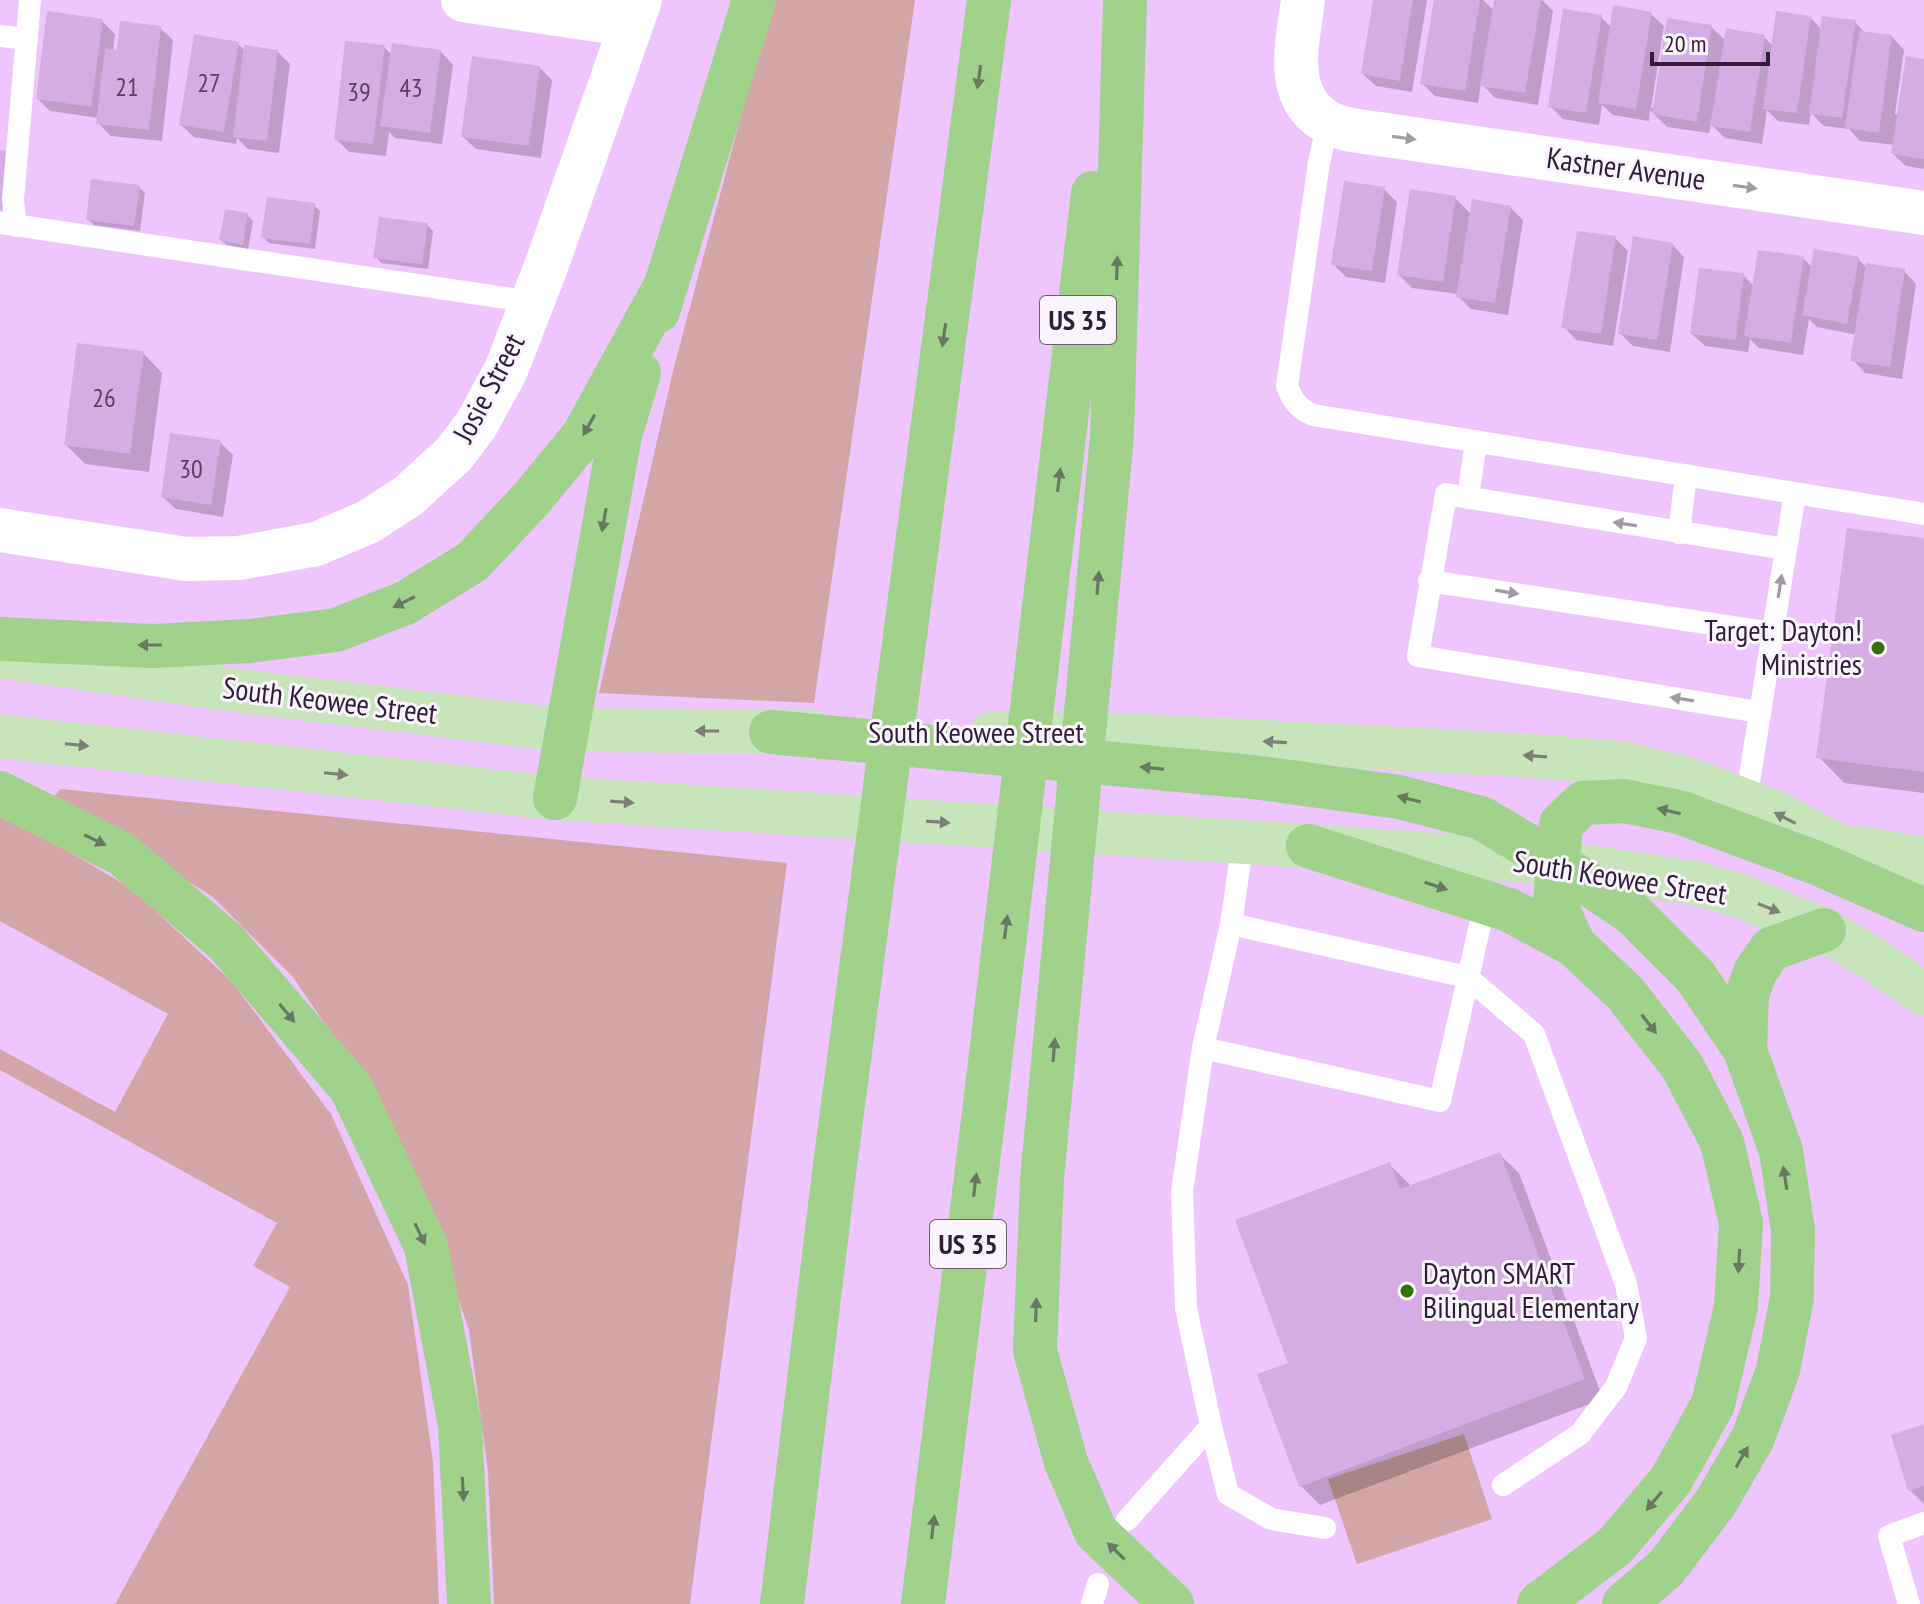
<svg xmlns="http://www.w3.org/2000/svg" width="1924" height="1604" viewBox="0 0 1924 1604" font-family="'PT Sans Narrow',sans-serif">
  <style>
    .green { fill: #d4a5a6 }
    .shadow { fill: #0003 }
    .building { fill: #d5ace4 }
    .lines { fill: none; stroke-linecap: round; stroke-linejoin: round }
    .lane { stroke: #fff; stroke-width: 22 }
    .street { stroke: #fff; stroke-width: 44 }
    .primary { stroke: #c7e4ba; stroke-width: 44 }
    .highway { stroke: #a1d28c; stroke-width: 44 }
    .oneway { fill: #697862 }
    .oneway2 { fill: #a299a5 }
    .oneway3 { fill: #7c8079 }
    .poi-dot { fill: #337002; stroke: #faf5fc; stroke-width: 3 }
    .labels { text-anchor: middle; stroke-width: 6; stroke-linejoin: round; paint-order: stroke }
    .number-label { font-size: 26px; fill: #5a4163 }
    .shield { fill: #faf5fc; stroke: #6d5e73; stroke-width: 2 }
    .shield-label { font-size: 28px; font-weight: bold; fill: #311d38 }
    .street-label { font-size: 30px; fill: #311d38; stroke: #faf5fc }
    .poi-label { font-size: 30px; fill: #311d38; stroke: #faf5fc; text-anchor: end }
  </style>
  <rect width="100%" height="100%" fill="#eec5fe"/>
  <path class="green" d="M772 0H915L814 703 599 693 674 367Z
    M61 789 787 863 690 1604H494L488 1471 469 1330 414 1171 365 1083 293 977 213 897 54 796Z
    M0 813 11 817 132 889 232 982 331 1114 408 1285 433 1462 439 1604H115L290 1287 253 1266 277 1223 0 1070V1049L115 1112 168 1014 0 921Z
    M1464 1434 1492 1519 1357 1564 1328 1479Z"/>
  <path class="shadow" d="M1375 0H1427L1412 92 1376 86 1363 74Z
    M1436 0H1483L1495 11 1496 0H1542L1553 11 1538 105 1495 98 1481 83 1478 103 1435 96 1422 83Z
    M1651 14 1664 26 1651 108 1655 109 1711 27 1726 41 1764 37 1773 46 1810 17 1822 30 1855 22 1866 34 1892 37 1904 50 1895 114 1899 115 1924 61V169L1906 166 1893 154 1895 145 1860 141 1849 129 1824 126 1811 113 1809 125 1778 121 1767 110 1762 144 1725 138 1711 124 1709 133 1667 127 1650 110 1649 121 1613 115 1602 105 1599 125 1563 119 1550 106 1601 17 1611 27Z
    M102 21 115 34 113 51 119 52 160 28 173 40 162 141 111 136 98 123 99 118 50 111 38 99Z
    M238 44 245 51H277L290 64 279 153 248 149 237 138 236 144 194 137 181 125Z
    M384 47 392 55 441 52 453 65 442 144 395 138 389 132 386 156 349 152 336 139Z
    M539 67 552 80 541 158 476 149 463 137Z
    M139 187 145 193 140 231 94 225 88 219Z
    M1384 189 1397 202 1385 283 1346 277 1333 264Z
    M1455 198 1471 214 1510 207 1523 220 1508 315 1471 309 1458 296V294L1412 288 1399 275Z
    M314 205 320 211 315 249 269 243 263 237Z
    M247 215 253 221 248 249 227 245 221 240Z
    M427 225 433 231 428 269 381 263 376 257Z
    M1615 238 1628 251 1613 346 1576 340 1564 327Z
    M1672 244 1684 257 1670 352 1633 346 1620 333Z
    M1803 258 1813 268 1858 259 1867 268 1904 271 1916 284 1902 379 1865 373 1853 360 1857 335 1817 327 1809 319 1803 355 1759 348 1750 339 1748 352 1705 346 1692 334 1743 275 1754 286Z
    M143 353 162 373 149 472 85 464 66 445Z
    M220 442 233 455 223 517 176 509 163 497Z
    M1924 540V793L1844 783 1819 757Z
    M1499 1154 1519 1173 1603 1399 1320 1505 1301 1486 1290 1364 1389 1164 1409 1184 1410 1188Z
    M1924 1426V1504L1910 1490Z"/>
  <path class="building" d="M1373 0H1413L1400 81 1361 74Z
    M1434 0H1480L1465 91 1420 84Z
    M1494 0H1541L1525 93 1480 86Z
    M1613 5 1652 12 1636 109 1598 103Z
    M1563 9 1602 15 1586 113 1548 107Z
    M47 11 103 19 91 107 36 99Z
    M1776 11 1811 16 1797 113 1763 109Z
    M1822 16 1856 20 1842 118 1809 114Z
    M1667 18 1712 25 1697 122 1652 114Z
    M120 21 161 26 149 130 96 124 105 48 117 50Z
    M1726 28 1765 35 1750 132 1710 126Z
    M1859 31 1892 35 1879 133 1845 128Z
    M194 34 239 42 224 132 179 125Z
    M345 41 385 45 373 144 334 140Z
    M392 43 441 50 430 133 380 126Z
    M244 45 278 50 267 141 233 137Z
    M472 56 540 66 529 146 461 137Z
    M1906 56 1924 59V159L1891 154Z
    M0 150 11 152 2 210H0Z
    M91 179 140 185 134 226 86 220Z
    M1344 181 1385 187 1372 271 1331 265Z
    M1410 189 1456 196 1443 282 1397 275Z
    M267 197 315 203 310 244 261 238Z
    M1472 199 1511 206 1495 303 1456 297Z
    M225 209 248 213 243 245 219 240Z
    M379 217 428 223 422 264 373 258Z
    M1577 231 1616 236 1601 334 1561 328Z
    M1633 236 1673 243 1657 340 1618 334Z
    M1814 249 1859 257 1847 324 1802 315Z
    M1758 250 1804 256 1791 343 1744 336Z
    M1866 263 1905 269 1890 367 1850 361Z
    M1699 268 1744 273 1736 340 1690 334Z
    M77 343 144 351 130 454 64 445Z
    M170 433 221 440 211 505 161 497Z
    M1847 528 1924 538V772L1816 758Z
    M1500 1152 1585 1379 1299 1487 1257 1374 1288 1363 1235 1220 1390 1162 1400 1189Z
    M1924 1424V1486L1908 1491 1891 1435Z"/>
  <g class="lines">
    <path class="lane" d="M0 36 27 39
      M1328 123 1319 162 1287 386C1292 400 1299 409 1313 415L1924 514
      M0 223 532 302
      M16 226 13 199 30 0
      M1468 498 1476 441
      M1679 533 1686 475
      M1429 581 1772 633
      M1759 712 1418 656 1446 494 1786 549
      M1746 801 1795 493
      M1485 901C1471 968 1455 1035 1440 1101L1203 1048 1231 924 1467 977 1534 1034 1626 1284 1636 1338 1616 1387 1580 1434 1503 1485
      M1231 924 1243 841
      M1203 1048 1182 1191 1186 1308 1211 1426 1228 1494 1271 1519 1325 1528
      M1127 1520 1211 1426
      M1092 1604 1098 1584
      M1909 1604 1889 1536 1924 1523"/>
    <path class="street" d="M463 0 631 25
      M1303 0C1298 42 1282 96 1327 122 1334 126 1343 128 1351 130L1924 213
      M0 530 186 559 239 558 316 544 368 522 408 496 454 454 476 425 506 370 547 264 640 0"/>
    <path class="primary" d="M0 656 240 691 566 730 811 732
      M992 733 1126 735 1521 755 1621 763 1686 778 1779 814 1866 861 1912 892
      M0 736 555 798 1308 846 1557 863 1623 872 1694 883 1741 896 1824 930 1872 958 1924 994
      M1855 847 1910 857H1924"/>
    <path class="highway" d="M1125 0 1112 436 1042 1179 1035 1351 1066 1462 1096 1532 1172 1604
      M658 311 754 0
      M0 639 153 646 249 641 336 630 405 603 472 562 532 498 583 436 667 283
      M771 732 1253 777 1399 797 1481 818 1557 863 1632 913 1695 976 1745 1050 1781 1151 1793 1230 1792 1298 1778 1370 1753 1438 1716 1502 1666 1568 1624 1604
      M0 793 122 854 226 942 351 1088 426 1246 460 1426 469 1604
      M555 798 620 435 639 373
      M1308 846 1509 910 1574 945 1625 993 1682 1066 1722 1142 1741 1223 1736 1307 1713 1404 1671 1480 1615 1546 1539 1604
      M1574 945 1555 903 1561 824 1583 803 1624 801 1679 812 1817 863 1924 910
      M1745 1050 1747 995 1755 972 1771 949 1824 930
      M782 1604 834 1173 989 0
      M923 1604 984 1113 1093 193"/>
  </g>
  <defs><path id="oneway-solid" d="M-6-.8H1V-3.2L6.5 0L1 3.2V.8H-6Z" transform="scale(2)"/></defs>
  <g class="oneway">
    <use href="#oneway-solid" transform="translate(979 77) rotate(98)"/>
    <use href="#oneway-solid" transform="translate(1117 268) rotate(-88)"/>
    <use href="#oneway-solid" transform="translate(944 335) rotate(98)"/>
    <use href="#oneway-solid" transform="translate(589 425) rotate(119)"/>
    <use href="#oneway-solid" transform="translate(1059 480) rotate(-83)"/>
    <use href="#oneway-solid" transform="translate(604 520) rotate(100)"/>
    <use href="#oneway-solid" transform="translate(1098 583) rotate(-85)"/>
    <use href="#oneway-solid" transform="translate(404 602) rotate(154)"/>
    <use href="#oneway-solid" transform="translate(150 645) rotate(-180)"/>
    <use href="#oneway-solid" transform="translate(1152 768) rotate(-175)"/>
    <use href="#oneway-solid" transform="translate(1409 799) rotate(-166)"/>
    <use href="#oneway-solid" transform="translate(1669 811) rotate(-167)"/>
    <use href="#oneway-solid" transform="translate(95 840) rotate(26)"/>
    <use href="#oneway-solid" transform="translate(1436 886) rotate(18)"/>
    <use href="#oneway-solid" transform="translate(1006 927) rotate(-83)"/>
    <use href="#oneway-solid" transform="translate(287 1013) rotate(50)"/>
    <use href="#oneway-solid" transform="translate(1649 1024) rotate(52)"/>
    <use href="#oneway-solid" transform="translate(1054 1050) rotate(-85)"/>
    <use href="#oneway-solid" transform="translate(1785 1178) rotate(-99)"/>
    <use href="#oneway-solid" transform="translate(975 1185) rotate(-83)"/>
    <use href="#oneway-solid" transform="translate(420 1234) rotate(65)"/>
    <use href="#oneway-solid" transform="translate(1739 1261) rotate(93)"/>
    <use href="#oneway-solid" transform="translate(1036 1310) rotate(-88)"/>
    <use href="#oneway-solid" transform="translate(1742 1457) rotate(-60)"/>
    <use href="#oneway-solid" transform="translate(463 1489) rotate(87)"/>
    <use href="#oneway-solid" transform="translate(1654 1501) rotate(130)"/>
    <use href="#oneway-solid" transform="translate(933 1527) rotate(-83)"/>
    <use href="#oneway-solid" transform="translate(1116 1551) rotate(-136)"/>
  </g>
  <g class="oneway2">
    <use href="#oneway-solid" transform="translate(1404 138) rotate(8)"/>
    <use href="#oneway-solid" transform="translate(1745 187) rotate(8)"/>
    <use href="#oneway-solid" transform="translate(1625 524) rotate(-171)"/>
    <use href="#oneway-solid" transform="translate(1780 586) rotate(-81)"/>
    <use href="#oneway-solid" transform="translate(1507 592) rotate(9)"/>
    <use href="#oneway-solid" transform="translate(1682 699) rotate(-171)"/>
  </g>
  <g class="oneway3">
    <use href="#oneway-solid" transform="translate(707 731) rotate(-180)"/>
    <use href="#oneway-solid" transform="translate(1275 742) rotate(-177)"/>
    <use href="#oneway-solid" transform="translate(77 745) rotate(6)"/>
    <use href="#oneway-solid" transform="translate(1535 756) rotate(-176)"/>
    <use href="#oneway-solid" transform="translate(336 774) rotate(6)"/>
    <use href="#oneway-solid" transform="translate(622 802) rotate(4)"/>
    <use href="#oneway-solid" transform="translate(1785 818) rotate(-153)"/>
    <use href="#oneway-solid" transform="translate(938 822) rotate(4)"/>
    <use href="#oneway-solid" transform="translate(1769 908) rotate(22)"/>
  </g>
  <g class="poi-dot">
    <circle cx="1878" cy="648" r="8"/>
    <circle cx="1407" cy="1291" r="8"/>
  </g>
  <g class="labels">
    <g class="number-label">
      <text x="209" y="92">27</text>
      <text x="127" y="96">21</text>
      <text x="411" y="97">43</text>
      <text x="359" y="101">39</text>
      <text x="104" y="407">26</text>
      <text x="191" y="478">30</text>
    </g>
    <g class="shield">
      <rect x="1040" y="296" width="76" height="48" rx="6"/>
      <rect x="930" y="1220" width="76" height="48" rx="6"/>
    </g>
    <g class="shield-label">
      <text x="1078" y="330">US 35</text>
      <text x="968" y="1254">US 35</text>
    </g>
    <g class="street-label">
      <text transform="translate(1626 169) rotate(8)" y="10">Kastner Avenue</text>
      <text transform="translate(489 388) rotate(-62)" y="10">Josie Street</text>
      <text transform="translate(330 701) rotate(7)" y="10">South Keowee Street</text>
      <text x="976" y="743">South Keowee Street</text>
      <text transform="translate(1620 878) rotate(9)" y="10">South Keowee Street</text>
    </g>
    <g class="poi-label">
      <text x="1862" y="641">Target: Dayton!<tspan x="1862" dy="34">Ministries</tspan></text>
      <text x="1423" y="1284" text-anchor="start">Dayton SMART<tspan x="1423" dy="34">Bilingual Elementary</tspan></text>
    </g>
  </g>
  <path d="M1652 52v12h116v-12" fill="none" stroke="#311d38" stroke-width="4"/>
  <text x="1664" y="52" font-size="24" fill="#311d38" stroke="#faf5fc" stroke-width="6" paint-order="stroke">20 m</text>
</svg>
